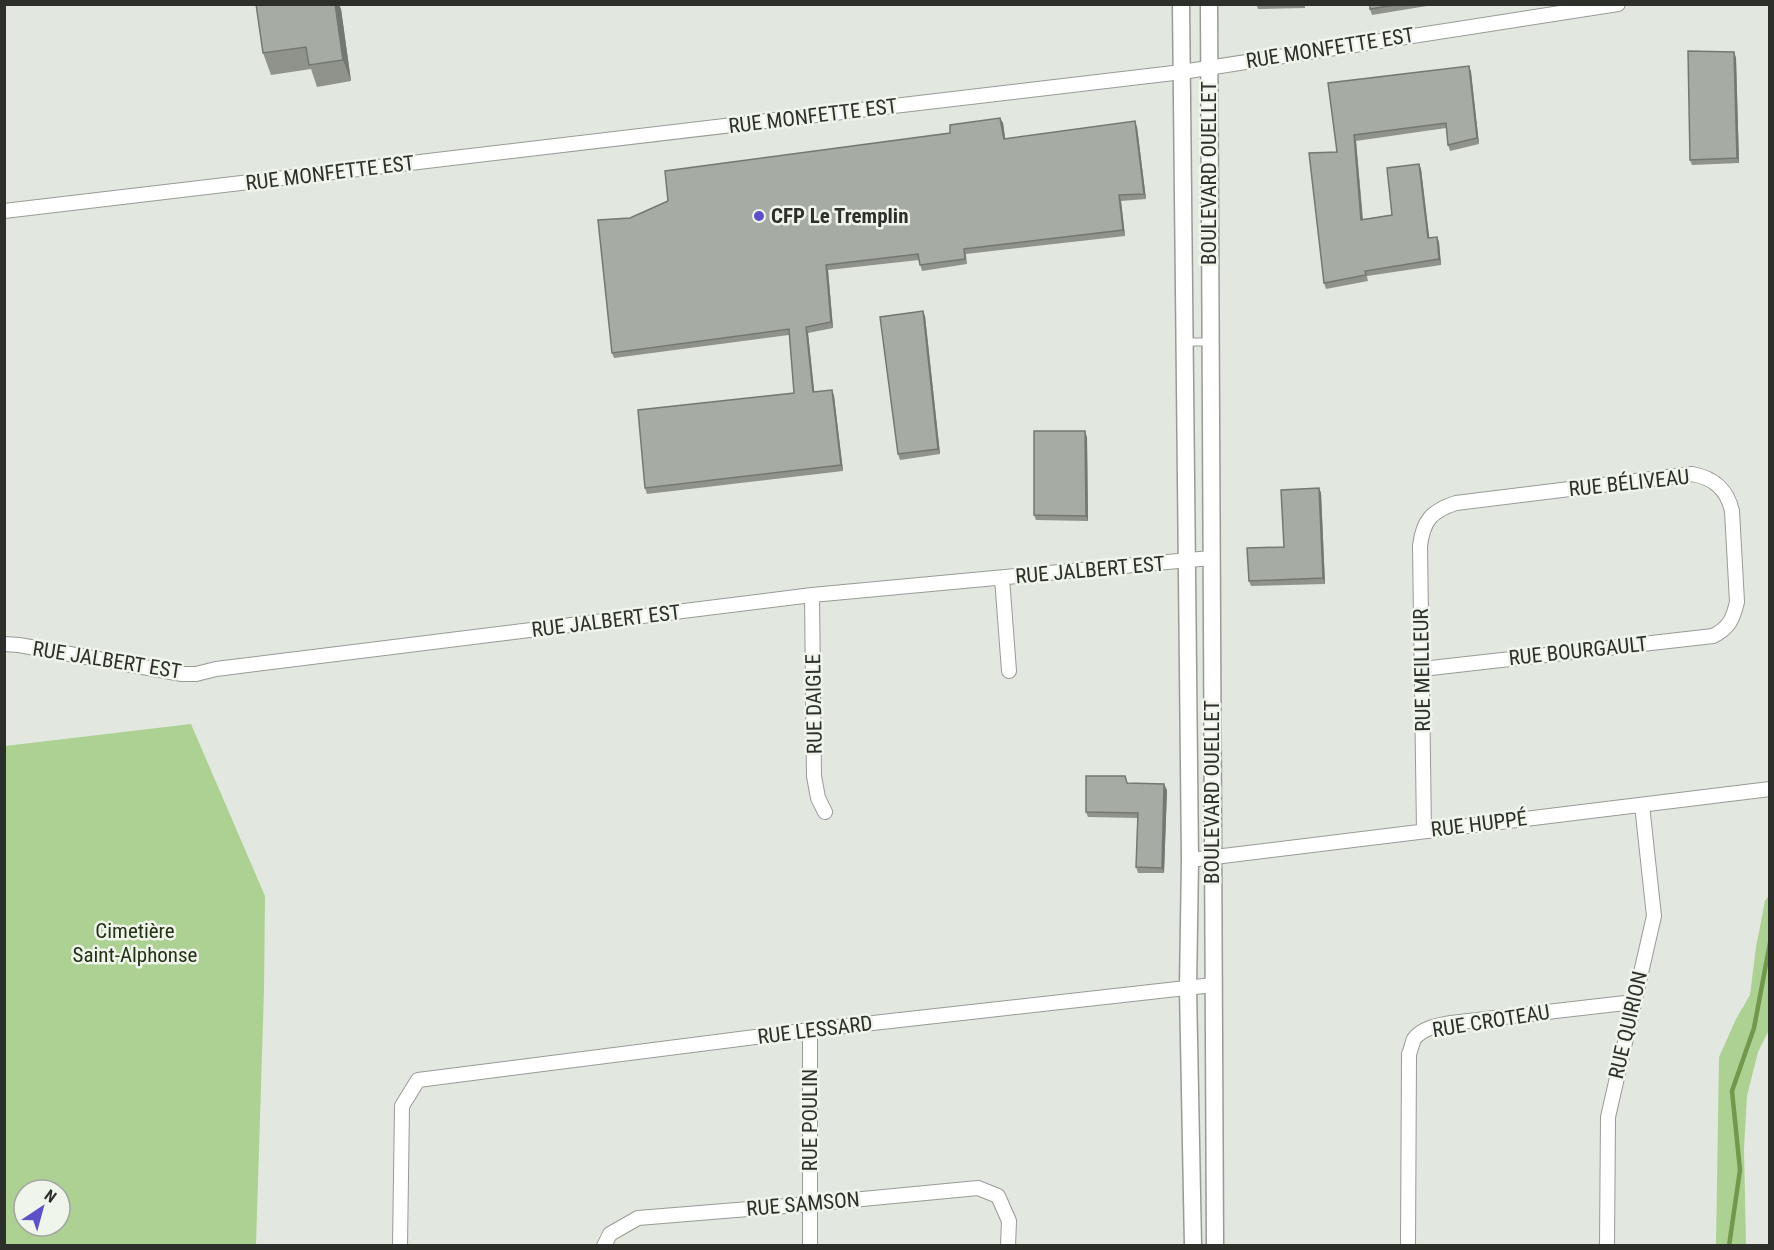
<svg xmlns="http://www.w3.org/2000/svg" width="1774" height="1250" viewBox="0 0 1774 1250" font-family="'Roboto Condensed',sans-serif">
  <style>
    .green { fill: #add192; fill-rule: evenodd }
    .lines { fill: none; stroke-linecap: round; stroke-linejoin: round }
    .stream { stroke: #70994d; stroke-width: 4.5 }
    .service-casing { stroke: #979c93; stroke-width: 9 }
    .minor-casing { stroke: #979c93; stroke-width: 16 }
    .tertiary-casing { stroke: #979c93; stroke-width: 19 }
    .service { stroke: #fff; stroke-width: 7 }
    .minor { stroke: #fff; stroke-width: 14 }
    .tertiary { stroke: #fff; stroke-width: 16 }
    .wall { fill: #8f938c }
    .shaded-wall { fill: #747872 }
    .building { fill: #a6aba3; stroke: #747872; stroke-width: 1.5 }
    .poi-dot { fill: #5c51c9; stroke: #f0f5ec; stroke-width: 2 }
    .labels { text-anchor: middle; stroke-width: 5; stroke-linejoin: round; paint-order: stroke }
    .street-label { font-size: 21px; fill: #2d2f2b; stroke: #f0f5ec }
    .poi-label { font-size: 21px; font-weight: bold; fill: #2d2f2b; stroke: #f0f5ec; text-anchor: start }
    .park-label { font-size: 21px; fill: #213312; stroke: #f0f5ec }
  </style>
  <rect width="100%" height="100%" fill="#e2e8df"/>
  <path class="green" d="M191 724 265 896 264 991 256 1245H5V746ZM24 1190H60V1226H24Z
    M1769 895V1030L1758 1052 1747 1096 1744 1149 1746 1245H1716L1719 1057 1736 1019 1750 995 1756 947 1765 901Z"/>
  <g class="lines">
    <path class="stream" d="M1729 1246 1740 1170 1732 1091 1754 1028 1770 943"/>
    <g class="service-casing">
      <path id="service" d="M1184 342H1210"/>
    </g>
    <g class="minor-casing">
      <path id="minor" d="M4 211 1182 72 1618 4
        M1002 578 1009 671
        M812 595 814 776 818 798 825 812
        M4 644 19 645 182 674H196L216 669 812 595 1211 558
        M1422 669 1713 636C1729 628 1733 619 1737 602L1732 511C1727 489 1714 478 1692 474L1456 503C1431 511 1423 521 1420 546L1424 831
        M1190 860 1770 789
        M400 1246 402 1106 418 1080 810 1030 1213 985
        M604 1246 610 1234 638 1218 810 1204 978 1188 998 1196 1009 1221 1008 1246
        M810 1246V1030
        M1408 1246 1409 1054C1411 1050 1412 1043 1414 1039 1422 1028 1439 1025 1451 1023L1634 1002
        M1607 1246 1608 1117 1654 916 1642 805"/>
    </g>
    <g class="tertiary-casing">
      <path id="tertiary" d="M1181 4 1190 860 1188 988 1193 1246
        M1209 4 1215 1246"/>
    </g>
    <use href="#service" class="service"/>
    <use href="#minor" class="minor"/>
    <use href="#tertiary" class="tertiary"/>
  </g>
  <path class="wall" d="M1256 4H1305V8L1258 9Z
    M1370 4H1439L1372 15 1370 9Z
    M341 9 351 81 317 87 311 69 271 75 263 53Z
    M1734 52 1736 58 1739 163 1692 165 1690 160Z
    M1469 66 1471 72 1479 144 1450 151 1448 145 1446 128 1356 141 1363 219 1392 215 1419 164 1421 169 1429 238 1437 237 1439 242 1441 265 1367 276 1368 281 1326 289 1324 283 1337 152 1328 83Z
    M1003 123 1005 139 1137 127 1146 199 1121 201 1125 236 966 254 967 264 922 271 919 260 828 270 833 328 808 333 814 392 832 390 834 396 843 471 647 494 645 488 794 393 789 335 614 358 612 353 630 218 950 133Z
    M925 316 940 454 900 460 898 454Z
    M1087 437 1088 521 1036 520 1034 515Z
    M1319 488 1321 493 1325 584 1251 586 1249 581 1284 547Z
    M1128 783 1167 790 1164 873H1138L1136 867 1138 818 1088 817 1086 812Z"/>
  <path class="shaded-wall" d="M335 4H339L341 9 351 81 343 60Z
    M1734 52 1736 58 1739 163 1737 158Z
    M1469 66 1471 72 1479 144 1477 138Z
    M1000 118 1003 123 1006 144 1004 139Z
    M1135 121 1137 127 1146 199 1144 194Z
    M1354 135 1356 141 1363 225 1361 220Z
    M1419 164 1421 169 1430 243 1428 238Z
    M1119 195 1121 201 1125 236 1123 230Z
    M1437 237 1439 242 1441 265 1439 259Z
    M826 265 828 270 833 328 831 322Z
    M923 311 925 316 940 454 938 449Z
    M806 327 808 333 815 398 813 392Z
    M832 390 834 396 843 471 841 465Z
    M1085 431 1087 437 1088 521 1086 516Z
    M1319 488 1321 493 1325 584 1323 578Z
    M1164 784 1167 790 1164 873 1162 868Z"/>
  <path class="building" d="M256 4H335L343 60 309 65 306 47 263 53Z
    M1370 4H1401L1370 9Z
    M1688 51 1734 52 1737 158 1690 160Z
    M1469 66 1477 138 1448 145 1446 123 1354 135 1361 220 1392 215 1387 168 1419 164 1428 238 1437 237 1439 259 1365 271 1366 275 1324 283 1309 153 1337 152 1328 83Z
    M1000 118 1004 139 1135 121 1144 194 1119 195 1123 230 964 249 965 259 920 265 918 254 826 265 831 322 806 327 813 392 832 390 841 465 645 488 638 410 794 393 789 329 612 353 598 220 630 218 668 201 665 171 950 133V125Z
    M923 311 938 449 898 454 880 317Z
    M1034 431H1085L1086 516 1034 515Z
    M1319 488 1323 578 1249 581 1247 548 1284 547 1281 490Z
    M1086 776H1125L1127 783 1164 784 1162 868 1136 867 1138 813 1086 812Z"/>
  <circle class="poi-dot" cx="759" cy="216" r="6"/>
  <g class="labels">
    <g class="street-label">
      <text transform="translate(1330 48) rotate(-9)" y="7">RUE MONFETTE EST</text>
      <text transform="translate(813 116) rotate(-7)" y="7">RUE MONFETTE EST</text>
      <text transform="translate(330 173) rotate(-7)" y="7">RUE MONFETTE EST</text>
      <text transform="translate(1209 173) rotate(-90)" y="7">BOULEVARD OUELLET</text>
      <text transform="translate(1629 483) rotate(-6)" y="7">RUE BÉLIVEAU</text>
      <text transform="translate(1090 570) rotate(-5)" y="7">RUE JALBERT EST</text>
      <text transform="translate(606 621) rotate(-7)" y="7">RUE JALBERT EST</text>
      <text transform="translate(1578 651) rotate(-6)" y="7">RUE BOURGAULT</text>
      <text transform="translate(107 660) rotate(9)" y="7">RUE JALBERT EST</text>
      <text transform="translate(1422 670) rotate(-91)" y="7">RUE MEILLEUR</text>
      <text transform="translate(814 704) rotate(-91)" y="7">RUE DAIGLE</text>
      <text transform="translate(1212 792) rotate(-90)" y="7">BOULEVARD OUELLET</text>
      <text transform="translate(1479 824) rotate(-7)" y="7">RUE HUPPÉ</text>
      <text transform="translate(1491 1021) rotate(-9)" y="7">RUE CROTEAU</text>
      <text transform="translate(1628 1025) rotate(-77)" y="7">RUE QUIRION</text>
      <text transform="translate(815 1030) rotate(-7)" y="7">RUE LESSARD</text>
      <text transform="translate(810 1120) rotate(-90)" y="7">RUE POULIN</text>
      <text transform="translate(803 1204) rotate(-5)" y="7">RUE SAMSON</text>
    </g>
    <g class="poi-label">
      <text x="771" y="223">CFP Le Tremplin</text>
    </g>
    <g class="park-label">
      <text x="135" y="938">Cimetière<tspan x="135" dy="24">Saint-Alphonse</tspan></text>
    </g>
  </g>
  <rect width="1774" height="1250" fill="none" stroke="#2d2f2b" stroke-width="12"/>
  <g transform="translate(42 1208) rotate(36)"><circle r="28" fill="#f0f5ec" stroke="#a2a69f" stroke-width="1.5"/>
  <path d="M0-4.5L10 22L0 15L-10 22Z" fill="#5c51c9"/>
  <text y="-9" font-size="16" font-weight="bold" text-anchor="middle" fill="#2d2f2b">N</text>
  </g>
</svg>
